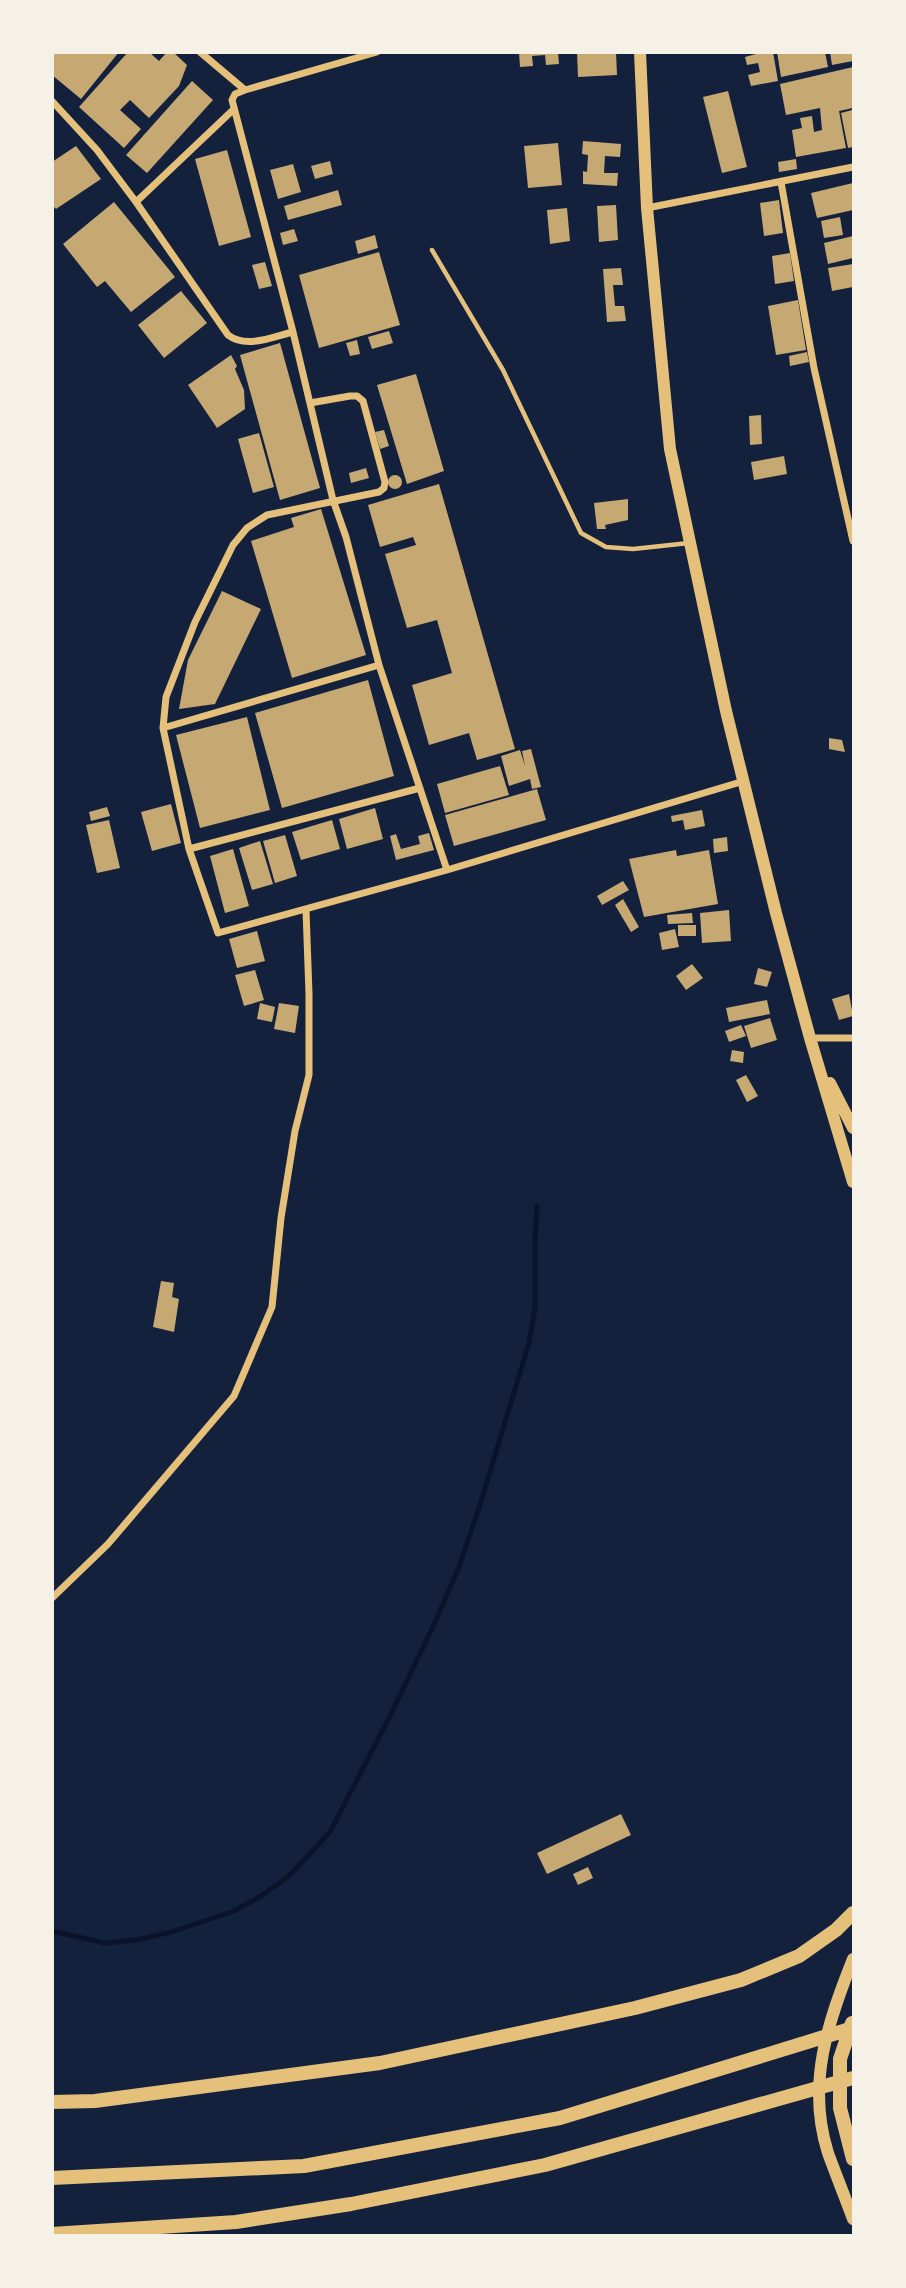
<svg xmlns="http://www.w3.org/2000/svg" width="906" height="2288" viewBox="0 0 906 2288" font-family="'Varela Round',sans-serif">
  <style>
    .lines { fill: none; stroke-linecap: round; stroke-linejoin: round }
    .stream { stroke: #0b132b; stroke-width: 5 }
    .building { fill: #c6a872 }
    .service { stroke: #e5c07b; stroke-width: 4.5 }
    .minor { stroke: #e5c07b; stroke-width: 7 }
    .secondary { stroke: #e5c07b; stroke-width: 12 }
    .trunk { stroke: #e5c07b; stroke-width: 14 }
  </style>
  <rect width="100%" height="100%" fill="#14213d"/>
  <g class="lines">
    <path class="stream" d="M52 1931 105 1943 137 1940 171 1932 234 1911 261 1896 289 1876 330 1832 389 1718 432 1629 459 1567 479 1508 529 1343 535 1309V1240L537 1206"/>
  </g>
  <path class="building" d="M52 52H119L81 99 52 75Z
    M128 52H149L159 61 167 52H173L187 65 179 86 149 118 130 100 120 110 141 129 124 148 79 107Z
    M519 52H558L559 64 546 65 545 55 532 56 533 66 520 67Z
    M577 52H616L617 75 578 77Z
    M756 52H773L778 81 751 86 748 75 760 72 758 63 747 65 745 57 756 54Z
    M777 52H825L828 67 781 77Z
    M830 52H853V61L832 65Z
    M853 67V108L839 111 846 148 796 157 792 130 802 128 800 118 812 116 814 132 822 130 820 108 786 115 780 84Z
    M192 81 213 100 147 173 126 155Z
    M728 91 747 167 722 173 703 97Z
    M852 110 853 147 848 148 841 113Z
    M583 141 621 144 620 157 605 156 604 173H618L617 186 583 184V171L587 172 588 155 582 154Z
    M558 143 562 185 528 188 524 146Z
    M76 146 101 179 56 209 52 205V162Z
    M227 150 251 237 219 246 195 159Z
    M796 159 797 169 779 172 778 162Z
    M330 161 333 174 315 179 311 166Z
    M293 164 301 192 278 199 270 170Z
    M853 183V210L817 218 811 193Z
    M338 190 342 205 288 220 284 206Z
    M779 200 783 233 764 236 760 203Z
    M114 202 175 277 131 312 105 281 97 287 63 244Z
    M616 205 618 240 599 242 597 206Z
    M567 208 570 241 550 244 547 210Z
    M840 217 843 235 824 238 821 221Z
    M294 229 298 241 283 245 280 233Z
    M375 235 378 248 358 254 355 241Z
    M853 236V258L828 264 824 243Z
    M379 252 400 325 319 348 299 275Z
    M790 253 794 281 775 284 772 256Z
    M265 262 272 286 259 289 252 265Z
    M853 264V287L832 291 828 268Z
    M621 268 623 285H613L615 306H624L626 321 607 322 603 269Z
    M181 291 207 323 164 358 138 325Z
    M798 300 806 350 776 355 768 306Z
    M389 331 393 343 372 349 368 337Z
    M357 340 360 354 350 356 346 343Z
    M280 343 320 488 280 500 240 355Z
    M807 352 809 362 790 366 789 356Z
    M231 355 237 366 235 369 244 390 245 409 217 428 188 385Z
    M416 374 444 471 407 484 377 385Z
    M761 415 762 444 750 445 749 416Z
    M384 430 389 446 380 449 375 432Z
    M259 433 274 487 253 493 238 439Z
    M784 456 787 474 754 480 751 462Z
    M366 468 369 478 351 483 349 473Z
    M388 482a7 7 0 1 1 14 0a7 7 0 1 1-14 0Z
    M439 484 515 749 477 760 469 733 429 745 412 685 452 673 437 620 407 628 385 554 416 545 413 537 380 547 368 505Z
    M628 499V520L605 525 606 529H597L594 503Z
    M321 509 366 655 292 678 251 541 294 527 291 518Z
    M222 591 261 609 215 704 179 709 188 660Z
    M368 680 394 776 282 808 255 713Z
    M247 717 270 810 200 828 176 735Z
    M829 738 842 740 845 752 829 749Z
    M531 749 541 787 532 789 530 779 509 786 501 756 520 750 525 766 522 751Z
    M500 766 509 795 445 813 437 784Z
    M537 789 546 820 454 846 445 815Z
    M171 804 181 843 152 851 141 812Z
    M107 807 110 816 91 821 89 812Z
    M375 808 383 839 347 849 339 819Z
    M702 810 705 826 685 830 683 820 672 822 671 816Z
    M109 820 120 868 97 873 86 825Z
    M332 820 340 849 301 860 292 832Z
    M429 833 434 850 396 860 390 836 396 834 401 849 420 844 418 836Z
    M285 835 297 876 275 883 263 841Z
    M727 837 728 851 714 853 713 839Z
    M260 841 273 884 252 890 239 848Z
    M233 849 249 906 225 913 210 856Z
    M676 850 677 856 709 850 718 904 644 917 629 859Z
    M623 881 629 890 602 905 597 896Z
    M623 899 639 927 631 932 615 905Z
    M729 910 731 941 702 943 700 913Z
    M692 913 693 923 668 924 667 915Z
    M678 925H696V936H678Z
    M675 929 679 947 662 950 659 933Z
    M257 931 265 961 237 968 229 939Z
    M692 964 703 978 686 990 676 976Z
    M758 968 772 972 767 987 754 984Z
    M255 970 264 1000 244 1006 235 975Z
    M849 994 853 1016 839 1020 832 999Z
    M767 1000 770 1014 729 1022 726 1008Z
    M260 1003 275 1007 272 1022 257 1019Z
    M279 1003 299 1006 295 1033 274 1029Z
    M770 1018 777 1040 751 1048 744 1026Z
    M741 1025 746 1036 729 1042 725 1031Z
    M732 1050 744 1052 743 1063 730 1061Z
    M746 1075 758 1096 747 1102 736 1080Z
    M161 1281 174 1283 172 1297 179 1299 174 1332 153 1327Z
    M621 1814 631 1835 547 1874 537 1853Z
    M588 1867 593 1878 578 1885 573 1874Z"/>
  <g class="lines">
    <path class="service" d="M432 250 503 370 581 533 606 547 633 549 689 543"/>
    <path class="minor" d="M200 52 245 90
      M377 52 245 90 235 94 232 100 293 332 333 500 346 537 379 665 447 870
      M52 101 97 150 136 202 228 335C246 349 272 337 293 332
      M781 182 814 368 853 541
      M136 202 234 109
      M647 208 853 167
      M310 403 350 396H357L363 401 385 482 384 488 379 492 267 515 247 528 233 545 195 622 166 697 163 728 189 849 218 933 447 870 744 781
      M163 728 379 665
      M189 849 420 788
      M810 1038H853
      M52 1598 108 1544 234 1396 272 1307 281 1218 295 1131 309 1075V994L306 910"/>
    <path class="secondary" d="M640 52 647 208 670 449 726 711 776 913 810 1038 853 1182
      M830 1083 853 1128
      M853 1959C828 2022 806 2084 828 2153 836 2175 845 2197 853 2219"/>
    <path class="trunk" d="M852 2023 840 2059V2108L853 2159
      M52 2102 95 2101 380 2063 635 2008 741 1980 799 1956 836 1930 853 1913
      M52 2178 304 2166 560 2118 853 2028
      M52 2234 236 2222 351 2204 545 2165 853 2078"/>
  </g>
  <rect width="906" height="2288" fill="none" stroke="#f6f1e7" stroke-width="108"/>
</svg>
